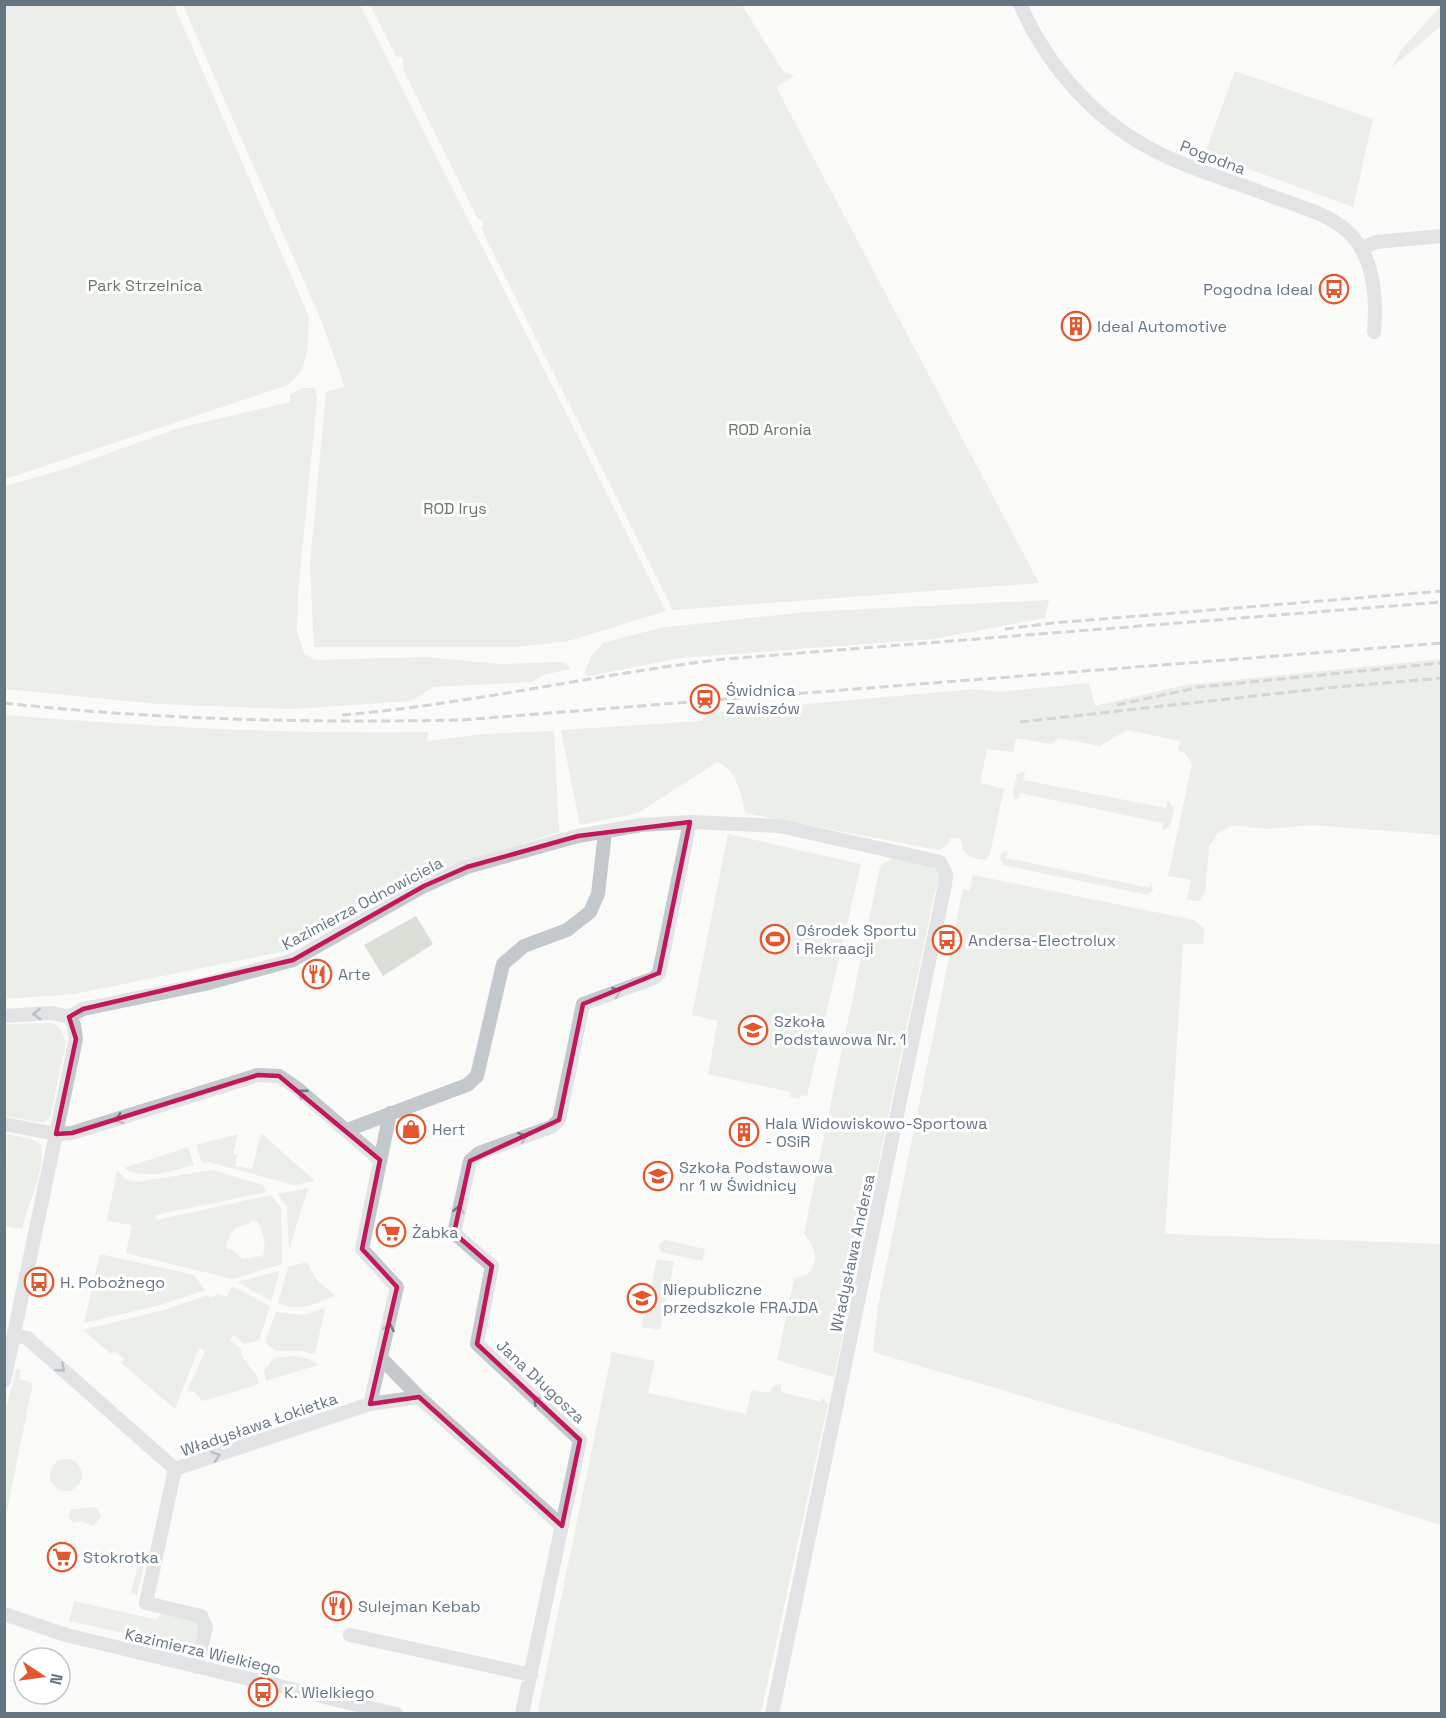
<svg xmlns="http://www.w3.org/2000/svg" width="1446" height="1718" viewBox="0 0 1446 1718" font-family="'Space Grotesk',sans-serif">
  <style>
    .green { fill: #dadfd7; fill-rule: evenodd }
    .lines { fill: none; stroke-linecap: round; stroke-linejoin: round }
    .minor { stroke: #c3c8cc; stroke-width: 14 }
    .rail { stroke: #a2aab0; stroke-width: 3; stroke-dasharray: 9 4.5; stroke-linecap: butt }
    .oneway { stroke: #6a7a87 }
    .marked { fill: none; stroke: #c2185b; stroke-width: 4.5; stroke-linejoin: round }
    .labels { text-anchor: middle; stroke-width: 6; stroke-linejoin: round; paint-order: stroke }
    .street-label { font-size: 16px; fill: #657683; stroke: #fff }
    .park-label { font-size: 16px; fill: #687a64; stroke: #fff }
    .poi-label { font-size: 16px; fill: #657683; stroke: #fff; text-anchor: start }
  </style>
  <rect width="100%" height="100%" fill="#fafaf8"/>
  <path class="green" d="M4 5H174L309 317C307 345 311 367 288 385L5 479Z
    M183 5H360L666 611 568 641 518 647H314L310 565 326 392 345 387 321 320Z
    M370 5H742L783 71 794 76 776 87 1039 583 673 610 481 228 484 225 481 219H478L403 69V58L396 56Z
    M1441 6V26L1391 68 1402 49Z
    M1235 71 1373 119 1353 207 1205 153Z
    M303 388H315L317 400 298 592 297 632 304 653 315 660 426 657 499 664 564 662 571 669 543 675 532 682 433 687 411 701 291 709 159 704 5 689V486L62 470 179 428 290 402V394Z
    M1049 600 1045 618 934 639 680 658 589 676 584 673 591 657 603 643 660 628 806 612Z
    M1441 659V835L1312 825 1266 829 1232 825 1217 834 1209 846 1205 893 1200 901 1187 900 1191 880 1168 876 1192 765 1185 753 1178 750 1180 741 1127 730 1100 746 1059 738 1051 744 1016 738 1013 752 987 749 980 783 1004 789 990 854 985 860C971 858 962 855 961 839L950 838 947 845 939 850 745 813C742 795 736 768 717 762L638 813 580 825 561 730 702 721 706 713 976 689 999 692 1089 683 1095 706 1185 685Z
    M4 715C146 726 286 735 428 732L427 741 485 734 554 731 559 832 418 877 291 950 74 994 5 999Z
    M1025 771 1023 780 1166 808 1168 800 1174 808 1170 827 1162 830 1163 823 1020 793 1018 799 1015 798 1013 792 1017 774Z
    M728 834 861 864 807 1096 801 1095 800 1099 790 1097V1092L708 1074 718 1021 692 1015Z
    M1007 851 1006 858 1150 888 1151 882 1153 890 1148 895 1003 865 1000 858 1003 852Z
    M894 857C915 861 950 860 935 891L834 1377 777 1360 794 1279 808 1274C821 1257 814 1249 804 1233L879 871 881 865Z
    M973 875 1194 920 1204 928 1203 944H1183L1165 1234 1441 1244V1525L1144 1432 873 1352 878 1306 963 889 970 890Z
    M416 916 433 944 383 976 364 945Z
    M52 1023 59 1027 66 1042 50 1117 45 1122H39L5 1116V1024Z
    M261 1133 315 1181 293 1185 209 1162 202 1163 196 1145 238 1134 233 1154 237 1155 235 1166 252 1169Z
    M7 1134 31 1139 41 1144C45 1174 28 1201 22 1229L5 1226Z
    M188 1147 194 1165C170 1171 147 1181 124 1168Z
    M212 1170 263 1185 267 1192 155 1215 157 1220 271 1195 281 1208 282 1264 233 1279 126 1253 132 1225 107 1221 117 1171 127 1180 137 1182ZM252 1220 258 1222C264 1235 267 1245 262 1258L259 1256 243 1259 231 1249 227 1250 226 1244 234 1229 250 1223Z
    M308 1188 289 1250 287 1207 278 1194Z
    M665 1240 705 1249 702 1261 661 1252 659 1244Z
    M100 1254 194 1275 205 1290 160 1305 84 1323Z
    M657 1259 674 1262 660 1330 642 1327Z
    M307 1262 316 1279 335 1296C315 1304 299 1312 278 1303L288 1267Z
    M280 1271 271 1301 237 1282Z
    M232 1286 270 1306 259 1340 244 1344 234 1335 230 1340 241 1349V1355L256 1375 259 1384 203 1401 194 1392 187 1391 205 1352 199 1347 175 1409 121 1363 124 1359 114 1351 111 1354 83 1330 164 1310 208 1295 210 1298 218 1294 227 1297Z
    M325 1308 315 1354 303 1351H276L265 1342 276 1312 303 1315Z
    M612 1352 655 1361 648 1393 746 1414 752 1390 770 1393 773 1386 781 1384V1392L821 1402 822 1398 828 1403 761 1713 540 1714 538 1710Z
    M295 1356 309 1359 318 1365 266 1381 264 1371 274 1358Z
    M16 1369 21 1370 19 1379 33 1383 5 1520V1412Z
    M50 1475a16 16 0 1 1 32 0a16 16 0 1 1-32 0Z
    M94 1507 98 1509 101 1516 94 1526 81 1521 73 1523 68 1517 71 1510Z
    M141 1552 147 1553 137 1595 131 1593Z
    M74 1601 158 1620 161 1612 196 1620 200 1624 198 1644 186 1647 69 1621Z"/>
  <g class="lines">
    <path class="minor" d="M1020 4C1048 68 1098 124 1161 154 1193 170 1229 180 1263 193 1290 204 1324 211 1346 230 1374 254 1377 297 1374 332
      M1361 249 1376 242 1442 236
      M4 1016 52 1013 69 1017
      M69 1017 83 1009 205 984 293 960 424 886 467 867 578 836 641 825 690 822 780 826 940 862 946 874 945 885 772 1714
      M4 1124 56 1134 72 1133 258 1075 279 1076 297 1088 380 1160
      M347 1130 467 1085 477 1076 503 964 524 946 567 930 590 912 598 894 605 832
      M14 1335 27 1338 175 1469 370 1404 419 1397 382 1359
      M4 1381 76 1039 74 1025 69 1017
      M419 1397 562 1526
      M370 1404 397 1287 362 1249 390 1113
      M175 1469 146 1603 201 1616 206 1627 197 1667
      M4 1614 66 1635 396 1714
      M350 1635 531 1675
      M522 1714 580 1440 477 1344 492 1266 454 1233 470 1161 479 1153 551 1127 559 1120 583 1004 654 978 659 973 690 822"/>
    <path class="rail" d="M1005 629 1053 623 1442 591
      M4 703C157 720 308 723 461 720L1442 643
      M1117 705 1200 687 1442 663
      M342 715C471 704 596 674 725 659L1442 602
      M1020 722 1326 688 1442 678"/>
  </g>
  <defs><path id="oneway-chevron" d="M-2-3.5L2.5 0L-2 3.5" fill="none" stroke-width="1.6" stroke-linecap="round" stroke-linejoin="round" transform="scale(1.5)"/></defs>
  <g class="oneway">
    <use href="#oneway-chevron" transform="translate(617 992) rotate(-20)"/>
    <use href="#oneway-chevron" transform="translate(37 1014) rotate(176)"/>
    <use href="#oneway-chevron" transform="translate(302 1093) rotate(-141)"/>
    <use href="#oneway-chevron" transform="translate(119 1119) rotate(162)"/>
    <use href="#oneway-chevron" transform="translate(523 1137) rotate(-20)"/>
    <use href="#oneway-chevron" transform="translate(459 1209) rotate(-79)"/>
    <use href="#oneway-chevron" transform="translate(389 1327) rotate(-78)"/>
    <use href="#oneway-chevron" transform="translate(61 1368) rotate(41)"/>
    <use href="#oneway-chevron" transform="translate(537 1400) rotate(-137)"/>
    <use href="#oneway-chevron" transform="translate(216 1456) rotate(-19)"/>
  </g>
  <path d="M0 0H1446V1718H0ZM690 822 659 973 583 1004 559 1120 470 1161 454 1233 492 1266 477 1344 580 1440 562 1526 419 1397 370 1404 397 1287 362 1249 380 1160 279 1076 258 1075 72 1133 56 1134 76 1039 69 1017 83 1009 293 960 424 886 467 867 578 836Z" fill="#fafaf8" fill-opacity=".55" fill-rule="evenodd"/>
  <path class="marked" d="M690 822 659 973 583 1004 559 1120 470 1161 454 1233 492 1266 477 1344 580 1440 562 1526 419 1397 370 1404 397 1287 362 1249 380 1160 279 1076 258 1075 72 1133 56 1134 76 1039 69 1017 83 1009 293 960 424 886 467 867 578 836Z"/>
  <defs>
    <g id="bus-ring" transform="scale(1.5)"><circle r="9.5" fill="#fff" stroke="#e4572e" stroke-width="1.5"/><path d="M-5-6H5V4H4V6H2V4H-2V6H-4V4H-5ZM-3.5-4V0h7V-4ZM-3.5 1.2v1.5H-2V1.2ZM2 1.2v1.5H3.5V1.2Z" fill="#e4572e"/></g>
    <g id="building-ring" transform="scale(1.5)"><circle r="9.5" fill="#fff" stroke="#e4572e" stroke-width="1.5"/><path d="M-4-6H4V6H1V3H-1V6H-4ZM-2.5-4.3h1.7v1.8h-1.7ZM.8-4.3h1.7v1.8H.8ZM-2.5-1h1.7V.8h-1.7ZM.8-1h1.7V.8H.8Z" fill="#e4572e"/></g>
    <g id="station-ring" transform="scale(1.5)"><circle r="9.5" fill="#fff" stroke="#e4572e" stroke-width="1.5"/><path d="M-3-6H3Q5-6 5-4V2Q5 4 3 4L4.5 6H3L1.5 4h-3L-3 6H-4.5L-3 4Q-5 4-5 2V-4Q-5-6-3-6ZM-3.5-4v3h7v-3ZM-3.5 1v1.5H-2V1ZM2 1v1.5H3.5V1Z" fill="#e4572e"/></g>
    <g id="stadium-ring" transform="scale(1.5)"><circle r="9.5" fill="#fff" stroke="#e4572e" stroke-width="1.5"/><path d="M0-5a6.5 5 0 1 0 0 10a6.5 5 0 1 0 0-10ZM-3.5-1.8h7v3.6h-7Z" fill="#e4572e"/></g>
    <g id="restaurant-ring" transform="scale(1.5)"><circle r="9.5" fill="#fff" stroke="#e4572e" stroke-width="1.5"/><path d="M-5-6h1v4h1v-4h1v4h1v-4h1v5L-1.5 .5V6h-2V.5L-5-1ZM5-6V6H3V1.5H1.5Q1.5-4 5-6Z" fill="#e4572e"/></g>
    <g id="university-ring" transform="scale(1.5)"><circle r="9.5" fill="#fff" stroke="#e4572e" stroke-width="1.5"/><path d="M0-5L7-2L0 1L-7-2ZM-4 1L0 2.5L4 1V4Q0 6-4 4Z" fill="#e4572e"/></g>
    <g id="shop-ring" transform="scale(1.5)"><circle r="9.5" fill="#fff" stroke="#e4572e" stroke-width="1.5"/><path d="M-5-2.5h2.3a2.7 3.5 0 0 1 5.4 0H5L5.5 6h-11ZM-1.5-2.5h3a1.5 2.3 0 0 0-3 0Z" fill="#e4572e"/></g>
    <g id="school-ring" transform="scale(1.5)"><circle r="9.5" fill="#fff" stroke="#e4572e" stroke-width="1.5"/><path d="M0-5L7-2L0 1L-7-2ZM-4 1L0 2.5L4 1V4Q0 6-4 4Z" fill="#e4572e"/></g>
    <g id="supermarket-ring" transform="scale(1.5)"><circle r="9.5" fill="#fff" stroke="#e4572e" stroke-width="1.5"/><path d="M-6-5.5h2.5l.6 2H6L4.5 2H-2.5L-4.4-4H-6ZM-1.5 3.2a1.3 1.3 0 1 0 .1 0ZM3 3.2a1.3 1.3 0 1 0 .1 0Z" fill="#e4572e"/></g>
  </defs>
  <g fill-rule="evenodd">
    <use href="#bus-ring" x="1334" y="289"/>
    <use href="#building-ring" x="1076" y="326"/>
    <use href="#station-ring" x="705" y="699"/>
    <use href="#stadium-ring" x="775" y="939"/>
    <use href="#bus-ring" x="947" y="940"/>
    <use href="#restaurant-ring" x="317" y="974"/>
    <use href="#university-ring" x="753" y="1030"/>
    <use href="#shop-ring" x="411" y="1129"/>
    <use href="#building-ring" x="744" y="1132"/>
    <use href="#school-ring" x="658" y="1176"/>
    <use href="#supermarket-ring" x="391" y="1232"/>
    <use href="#bus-ring" x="39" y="1282"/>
    <use href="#school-ring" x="642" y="1298"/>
    <use href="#supermarket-ring" x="62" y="1557"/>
    <use href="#restaurant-ring" x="337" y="1606"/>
    <use href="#bus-ring" x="263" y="1692"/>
  </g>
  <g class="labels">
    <g class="street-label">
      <text transform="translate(1213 157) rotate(21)" y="6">Pogodna</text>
      <text transform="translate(362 903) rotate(-28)" y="6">Kazimierza Odnowiciela</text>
      <text transform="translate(852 1253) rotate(-78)" y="6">Władysława Andersa</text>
      <text transform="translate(541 1381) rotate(43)" y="6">Jana Długosza</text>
      <text transform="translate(259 1424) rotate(-19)" y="6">Władysława Łokietka</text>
      <text transform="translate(203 1651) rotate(13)" y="6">Kazimierza Wielkiego</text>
    </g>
    <g class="park-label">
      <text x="145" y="291">Park Strzelnica</text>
      <text x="770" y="435">ROD Aronia</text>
      <text x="455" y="514">ROD Irys</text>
    </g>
    <g class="poi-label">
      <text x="1313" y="295" text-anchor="end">Pogodna Ideal</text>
      <text x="1097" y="332">Ideal Automotive</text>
      <text x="726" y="696">Świdnica<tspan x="726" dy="18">Zawiszów</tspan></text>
      <text x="796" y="936">Ośrodek Sportu<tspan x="796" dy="18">i Rekraacji</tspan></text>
      <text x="968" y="946">Andersa-Electrolux</text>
      <text x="338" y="980">Arte</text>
      <text x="774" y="1027">Szkoła<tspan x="774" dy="18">Podstawowa Nr. 1</tspan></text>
      <text x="765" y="1129">Hala Widowiskowo-Sportowa<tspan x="765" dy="18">- OSiR</tspan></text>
      <text x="432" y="1135">Hert</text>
      <text x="679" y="1173">Szkoła Podstawowa<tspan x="679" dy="18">nr 1 w Świdnicy</tspan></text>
      <text x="412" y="1238">Żabka</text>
      <text x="60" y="1288">H. Pobożnego</text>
      <text x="663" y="1295">Niepubliczne<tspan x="663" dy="18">przedszkole FRAJDA</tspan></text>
      <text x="83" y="1563">Stokrotka</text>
      <text x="358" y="1612">Sulejman Kebab</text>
      <text x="284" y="1698">K. Wielkiego</text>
    </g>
  </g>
  <rect width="1446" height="1718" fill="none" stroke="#657683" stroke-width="12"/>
  <g transform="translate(42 1676) rotate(103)"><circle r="28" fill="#ffffff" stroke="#c1c8cd" stroke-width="1.5"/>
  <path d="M0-4.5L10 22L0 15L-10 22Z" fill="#e4572e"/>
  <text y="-9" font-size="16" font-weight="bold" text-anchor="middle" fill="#657683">N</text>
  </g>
</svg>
